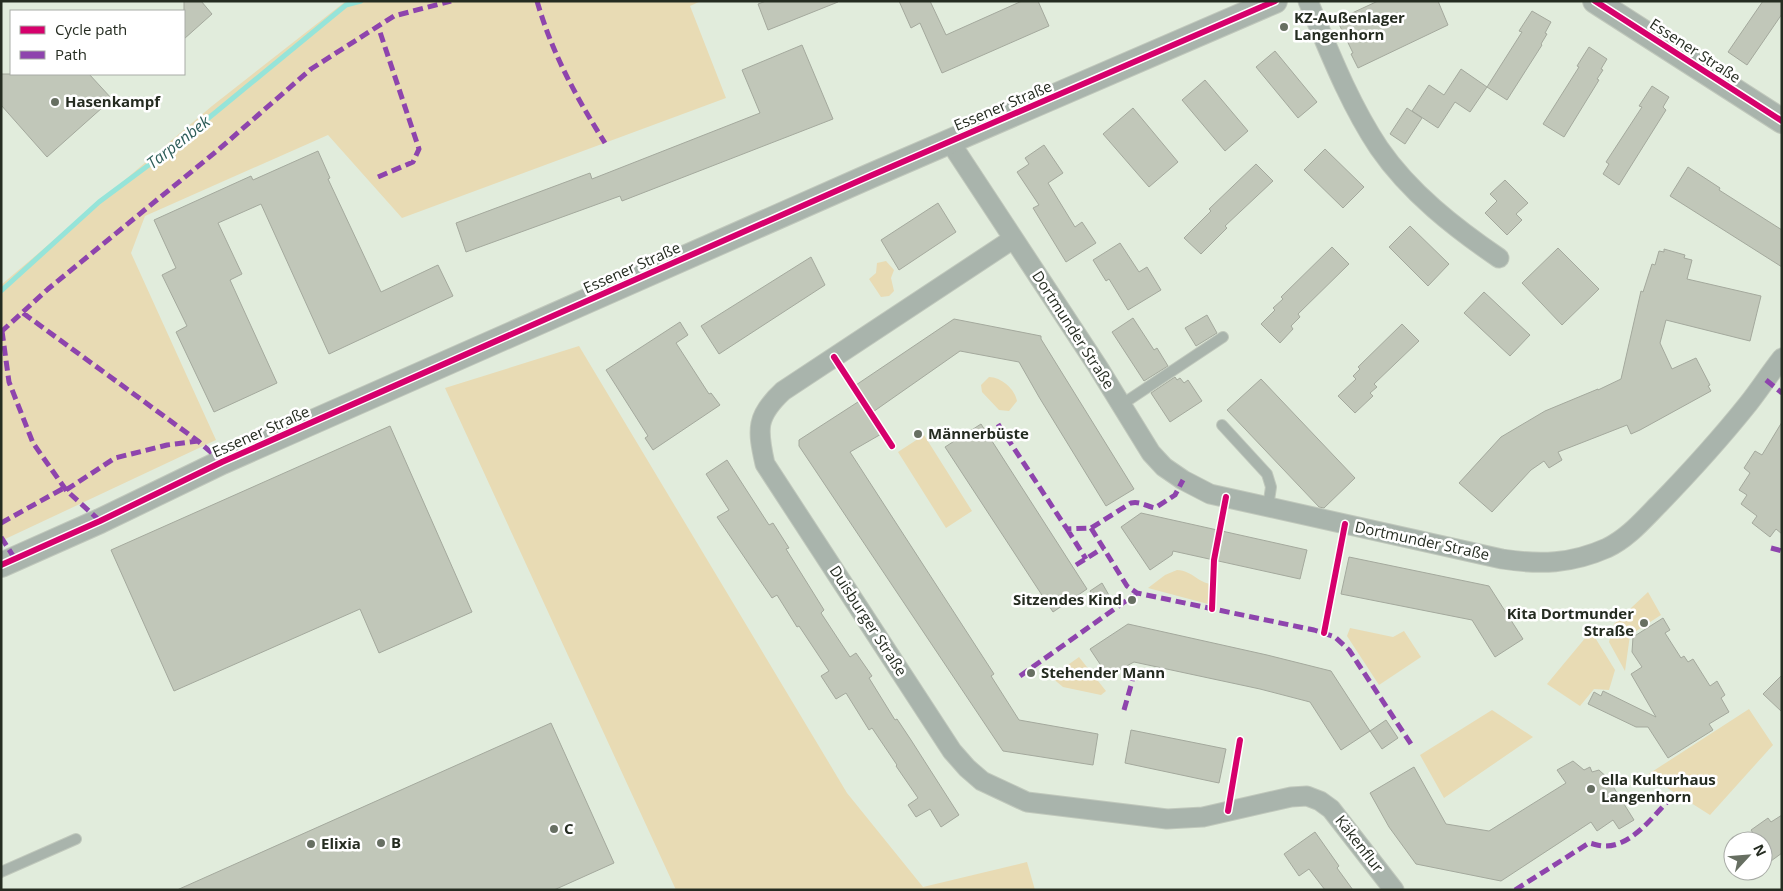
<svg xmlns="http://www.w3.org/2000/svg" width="1783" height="891" viewBox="0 0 1783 891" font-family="'Open Sans',sans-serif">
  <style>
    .green { fill: #e8dbb4 }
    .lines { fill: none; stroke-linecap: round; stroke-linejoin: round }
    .stream { stroke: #96e4d9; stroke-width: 5 }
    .building { fill: #c1c7b9; stroke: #a4a99d }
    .service-casing { stroke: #c0c8bc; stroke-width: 12 }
    .minor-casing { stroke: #c0c8bc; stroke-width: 21 }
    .tertiary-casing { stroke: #c0c8bc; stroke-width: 26 }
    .service { stroke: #a9b4ac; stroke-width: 10 }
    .minor { stroke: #a9b4ac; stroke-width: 19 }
    .tertiary { stroke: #a9b4ac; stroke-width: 24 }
    .quiet { stroke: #8e44ad; stroke-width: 5; stroke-dasharray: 10 5; stroke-linecap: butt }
    .cycleway-casing { stroke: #fff; stroke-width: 9 }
    .cycleway { stroke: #d6006c; stroke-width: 6 }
    .poi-dot { fill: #676f62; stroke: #fff; stroke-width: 2 }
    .labels { text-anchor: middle; stroke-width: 5; stroke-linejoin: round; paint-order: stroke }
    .poi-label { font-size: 15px; font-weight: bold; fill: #252c21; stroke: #fff; text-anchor: start }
    .street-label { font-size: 15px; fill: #252c21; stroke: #fff }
    .water-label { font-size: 16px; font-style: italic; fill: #2e5d59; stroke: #fff }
  </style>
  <rect width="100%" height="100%" fill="#e1ecdc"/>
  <path class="green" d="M346 1H701L690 6 726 98 402 218 328 135 145 216 131 253 216 440 1 541V285L212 106Z
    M886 261 894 270 891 278 894 291 889 296 881 297 869 279 876 273 877 263Z
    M579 346 847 793 923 887 1027 862 1035 890H676L445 388Z
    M989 377C1001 377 1015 389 1017 401L1009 411 999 410 982 392 981 385Z
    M924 435 972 511 946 528 898 452Z
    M1177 570C1193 571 1198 583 1212 584L1208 604 1148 588 1165 575Z
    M1648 592 1661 615 1630 635 1625 671 1609 642 1614 624Z
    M1350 628 1393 637 1404 631 1421 657 1379 685 1347 636Z
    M1591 631 1615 670 1609 690 1594 689 1580 706 1547 684Z
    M1079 657 1106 691 1101 695 1063 687 1051 677Z
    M1749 709 1773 745 1710 815 1647 775Z
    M1492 710 1533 737 1444 798 1420 755Z"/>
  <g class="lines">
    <path class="stream" d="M1 291 99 202 177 144 346 5 361 1"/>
  </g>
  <path class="building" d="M184 1H201L212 14 184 39Z
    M766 1H838V2L768 30 758 4Z
    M899 1H930L946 35 1022 1H1038L1049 26 942 73 920 23 911 28Z
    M1378 1H1438L1448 25 1358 68 1351 54 1353 53 1337 20Z
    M1763 1H1782V14L1747 65 1728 52Z
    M1532 11 1551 22 1545 33 1547 34 1541 44 1542 45 1507 100 1487 87 1522 32 1519 31Z
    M802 45 833 119 622 201 620 196 466 252 456 223 590 173 592 179 760 113 742 70Z
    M1589 47 1607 59 1601 69 1603 70 1597 79 1599 80 1564 137 1543 124 1579 67 1577 66Z
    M1275 51 1317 102 1298 118 1256 67Z
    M1461 69 1487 87 1470 112 1455 102 1438 128 1412 111 1429 85 1444 95Z
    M1 74H89L112 99 47 157 1 105Z
    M1205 80 1248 131 1225 151 1182 100Z
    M1652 86 1669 97 1663 107 1666 110 1619 185 1603 174 1609 164 1606 162 1642 107 1639 106Z
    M1133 108 1178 162 1149 187 1103 134Z
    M1407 108 1422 118 1405 144 1390 134Z
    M1044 145 1063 173 1048 183 1075 227 1082 222 1096 243 1066 262 1033 208 1039 205 1017 172 1029 164 1025 158Z
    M1325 149 1364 187 1343 208 1304 170Z
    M318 151 330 178 328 179 381 292 438 265 453 296 329 354 261 204 218 223 242 274 230 280 277 383 214 412 176 332 187 326 162 275 176 268 154 220 251 176 253 180Z
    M1256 164 1273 181 1225 226 1227 228 1201 254 1184 238 1211 211 1209 209Z
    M1688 167 1720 188 1719 190 1782 230V267L1670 196Z
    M1505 180 1528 203 1516 214 1522 220 1507 235 1485 213 1497 201 1490 194Z
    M938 203 956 232 899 270 881 240Z
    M1410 226 1449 264 1428 286 1389 247Z
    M1120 243 1139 272 1147 267 1161 290 1128 310 1109 279 1106 281 1093 260Z
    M1332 247 1349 264 1298 314 1300 317 1291 326 1293 329 1280 343 1261 324 1275 310 1273 308 1283 299 1281 297Z
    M1558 248 1599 289 1562 325 1522 283Z
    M1664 249 1685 255 1684 258 1692 260 1687 279 1761 296 1750 341 1666 320 1660 343 1672 369 1696 358 1710 385 1708 386 1711 391 1640 430 1631 434 1627 425 1558 452 1562 460 1549 468 1544 461 1531 470 1492 512 1459 483 1501 437 1545 411 1598 389V390L1621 379 1641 291 1643 292 1652 264 1655 265 1659 251 1664 252Z
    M811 257 825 285 719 354 701 326Z
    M1484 292 1530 335 1510 356 1464 313Z
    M1207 315 1217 333 1196 346 1185 328Z
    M1133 318 1154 350 1157 348 1168 366 1144 381 1112 332Z
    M954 319 1041 336V339L1134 489 1106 506 1039 397 1019 362 960 351 870 414 883 433 850 452 994 674 991 676 1019 720 1098 734 1093 765 1003 751 799 446V440L861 400 853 387Z
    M680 322 688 335 676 343 709 394 711 393 720 405 653 450 645 438 648 436 606 370Z
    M1402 324 1419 341 1374 384 1377 387 1370 393 1373 396 1355 413 1338 396 1356 379 1353 376 1360 369 1358 367Z
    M1175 377 1177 380 1180 378 1184 383 1188 380 1202 401 1170 422 1151 393Z
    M1261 379 1355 478 1324 508 1319 507 1227 410Z
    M1782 422V534L1776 529 1770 537 1752 523 1757 516 1741 504 1747 495 1739 490 1750 473 1744 468 1755 451 1762 455Z
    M981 424 1087 589 1053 612 945 447Z
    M390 426 472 612 379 653 360 609 174 691 111 550Z
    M727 460 769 525 773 523 789 548 786 549 824 610 821 613 850 657 856 653 872 676 869 678 895 720 897 719 911 740 959 815 941 827 930 809 916 817 908 805 918 798 896 766 897 765 872 728 869 730 846 693 836 699 821 676 829 671 799 626 797 627 777 595 772 598 717 517 729 510 706 474Z
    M1141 513 1307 550 1300 579 1173 551 1172 555 1150 570 1121 527Z
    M1349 557 1489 586 1523 639 1495 657 1472 620 1341 594Z
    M1102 583 1110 597 1098 605 1090 591Z
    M1663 618 1670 630 1665 633 1681 658 1684 656 1688 662 1693 659 1710 686 1717 681 1725 695 1721 698 1729 712 1709 724 1713 730 1668 758 1648 727H1636L1588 704 1594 692 1601 696 1603 691 1656 717 1631 674 1642 667 1632 652 1633 637Z
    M1128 624 1267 655 1331 671 1370 731 1386 720 1398 738 1382 749 1370 731 1341 750 1310 702 1260 689 1134 662 1108 676 1090 649Z
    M1782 675V712L1763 694Z
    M551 723 614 863 554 890H177Z
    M1131 730 1226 749 1219 783 1125 763Z
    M1573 761 1584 770 1590 767 1592 772 1599 770 1611 781 1614 788 1634 820 1619 829 1613 820 1597 831 1591 822 1501 881 1416 864 1389 827 1370 793 1414 767 1446 824 1489 831 1566 783 1557 770Z
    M1782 815V853L1771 861 1763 848V841H1758L1751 830 1768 818 1771 822Z
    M1315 832 1339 866 1337 868 1353 890H1325L1309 869 1299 876 1284 854Z"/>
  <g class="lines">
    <g class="service-casing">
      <path id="service" d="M1121 405 1223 337
        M1222 425 1267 474 1271 487 1268 507
        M1 872 76 839"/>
    </g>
    <g class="minor-casing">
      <path id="minor" d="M1308 1C1329 51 1349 103 1379 148 1410 193 1455 228 1499 258
        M950 142 1098 367 1151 453 1164 467 1183 480 1210 494 1502 559C1540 565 1571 564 1607 548 1628 538 1643 520 1659 504 1690 472 1720 439 1748 404 1760 389 1770 373 1782 358
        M1013 239 783 391C756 416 757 429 765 464L952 751 967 768 982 781 1027 802 1167 819 1203 817 1291 797 1307 796 1320 801 1331 809 1394 890"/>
    </g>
    <g class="tertiary-casing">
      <path id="tertiary" d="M1595 1 1782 121
        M1 565 100 521 222 462 870 176 1275 1"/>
    </g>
    <use href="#service" class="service"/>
    <use href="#minor" class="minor"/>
    <use href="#tertiary" class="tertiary"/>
    <path class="quiet" d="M537 1C552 53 576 97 605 143
      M378 177 413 162 419 149 378 26
      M23 313 198 441 222 462
      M2 331 9 382 33 443 66 490 100 521
      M1 332 48 289 218 150 311 69 394 16 451 1
      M1766 380 1782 393
      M998 424 1067 529 1091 528 1131 503C1140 501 1146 506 1155 508L1175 495 1183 480
      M1 523 64 488 66 490 115 458 167 445 198 441
      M1091 528 1127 586 1137 593 1314 630 1335 637 1349 650 1411 744
      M1067 529 1086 559
      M1 537 15 559
      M1771 548 1782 551
      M1076 565 1103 548
      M1020 676 1137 593
      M1124 710 1132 682 1134 667
      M1515 890 1589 843C1594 844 1599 846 1604 846 1630 847 1651 819 1667 802"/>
    <g class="cycleway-casing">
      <path id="cycleway" d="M1595 1 1782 121
        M834 357 892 446
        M1 565 100 521 222 462 870 176 1275 1
        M1212 609 1214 560 1226 497
        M1324 633 1345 524
        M1228 811 1240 740"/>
    </g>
    <use href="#cycleway" class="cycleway"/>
  </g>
  <g class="poi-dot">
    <circle cx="1284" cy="27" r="5"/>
    <circle cx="55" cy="102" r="5"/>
    <circle cx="918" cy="434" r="5"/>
    <circle cx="1132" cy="600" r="5"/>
    <circle cx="1644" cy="623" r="5"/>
    <circle cx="1031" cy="673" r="5"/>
    <circle cx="1591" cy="789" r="5"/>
    <circle cx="554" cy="829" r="5"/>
    <circle cx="381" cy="843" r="5"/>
    <circle cx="311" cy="844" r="5"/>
  </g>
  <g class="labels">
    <g class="poi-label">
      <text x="1294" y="23">KZ-Außenlager<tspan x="1294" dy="17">Langenhorn</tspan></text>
      <text x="65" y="107">Hasenkampf</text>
      <text x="928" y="439">Männerbüste</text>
      <text x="1122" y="605" text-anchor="end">Sitzendes Kind</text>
      <text x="1634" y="619" text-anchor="end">Kita Dortmunder<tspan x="1634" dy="17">Straße</tspan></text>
      <text x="1041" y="678">Stehender Mann</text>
      <text x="1601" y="785">ella Kulturhaus<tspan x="1601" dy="17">Langenhorn</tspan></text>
      <text x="564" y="834">C</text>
      <text x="391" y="848">B</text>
      <text x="321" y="849">Elixia</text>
    </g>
    <g class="street-label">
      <text transform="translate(1695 51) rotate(33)" y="5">Essener Straße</text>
      <text transform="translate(1003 106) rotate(-23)" y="5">Essener Straße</text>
      <text transform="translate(632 268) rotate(-24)" y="5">Essener Straße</text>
      <text transform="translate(1073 330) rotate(57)" y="5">Dortmunder Straße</text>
      <text transform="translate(261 432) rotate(-24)" y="5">Essener Straße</text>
      <text transform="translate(1422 541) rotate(12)" y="5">Dortmunder Straße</text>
      <text transform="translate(868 621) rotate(57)" y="5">Duisburger Straße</text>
      <text transform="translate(1359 844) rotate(52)" y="5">Käkenflur</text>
    </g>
    <g class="water-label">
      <text transform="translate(178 142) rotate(-38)" y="6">Tarpenbek</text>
    </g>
  </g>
  <rect width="1783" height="891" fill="none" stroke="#252c21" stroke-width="5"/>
  <rect x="10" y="10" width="175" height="65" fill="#ffffff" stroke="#a8aba6"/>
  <rect x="20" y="26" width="25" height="8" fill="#d6006c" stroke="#a8aba6"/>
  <text x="55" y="35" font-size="15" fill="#252c21">Cycle path</text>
  <rect x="20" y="51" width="25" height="8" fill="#8e44ad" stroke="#a8aba6"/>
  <text x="55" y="60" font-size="15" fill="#252c21">Path</text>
  <g transform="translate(1748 856) rotate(64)"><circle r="24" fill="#ffffff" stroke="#a8aba6"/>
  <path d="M0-4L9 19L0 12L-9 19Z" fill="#676f62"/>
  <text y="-8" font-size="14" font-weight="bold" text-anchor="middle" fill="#252c21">N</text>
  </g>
</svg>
